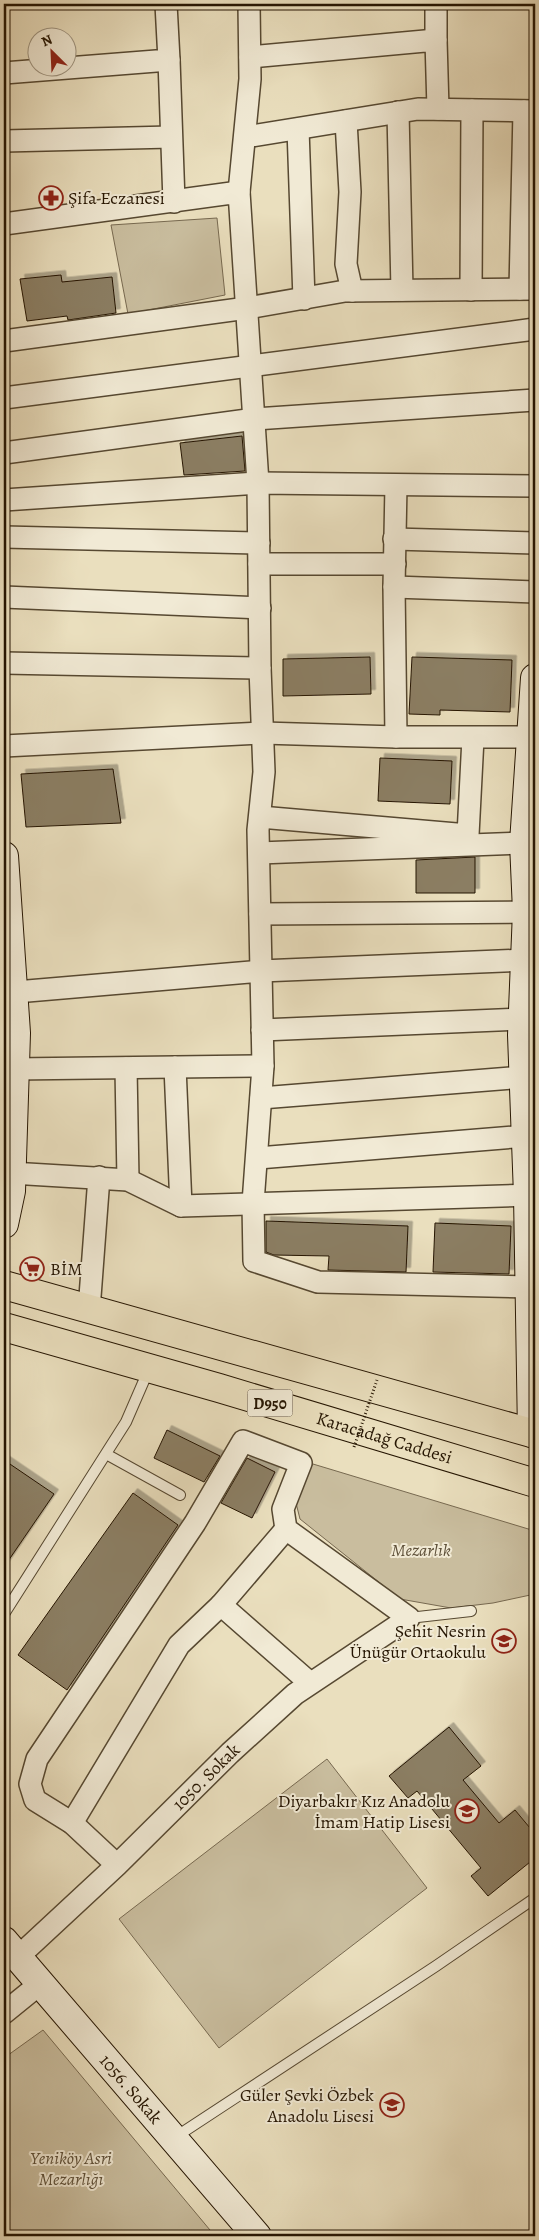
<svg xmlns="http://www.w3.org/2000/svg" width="539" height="2240" viewBox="0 0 539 2240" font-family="Alegreya,serif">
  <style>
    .green { fill: #c9bd9e; stroke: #776950 }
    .building { fill: #8b7e64; stroke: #251502; filter: url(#shadow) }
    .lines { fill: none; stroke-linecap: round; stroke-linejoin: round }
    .lane-casing { stroke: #564831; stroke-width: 12 }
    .street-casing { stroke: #564831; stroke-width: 24 }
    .secondary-casing { stroke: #251502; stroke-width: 30 }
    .highway-casing { stroke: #251502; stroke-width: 30 }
    .lane { stroke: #f1ead5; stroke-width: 10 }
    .street { stroke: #f1ead5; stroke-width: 21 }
    .secondary { stroke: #f1ead5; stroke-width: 28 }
    .highway { stroke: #eadfbe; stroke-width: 28 }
    .path-bridge { stroke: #251502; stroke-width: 3; stroke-dasharray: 1 2.5; stroke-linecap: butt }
    .labels { text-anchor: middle; stroke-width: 4; stroke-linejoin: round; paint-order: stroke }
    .shield { fill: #f1ead5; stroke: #625541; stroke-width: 1 }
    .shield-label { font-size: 16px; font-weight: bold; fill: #251502 }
    .poi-label { font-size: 18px; fill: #251502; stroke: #f1ead5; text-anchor: end }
    .street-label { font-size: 18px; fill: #251502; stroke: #f1ead5 }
    .park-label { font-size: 18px; font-style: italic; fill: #5e5039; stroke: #f1ead5 }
  </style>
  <defs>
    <filter id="shadow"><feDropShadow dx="4.5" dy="-4.5" stdDeviation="0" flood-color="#0004"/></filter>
  </defs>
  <rect width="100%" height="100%" fill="#eadfbe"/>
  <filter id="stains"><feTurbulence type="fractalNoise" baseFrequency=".004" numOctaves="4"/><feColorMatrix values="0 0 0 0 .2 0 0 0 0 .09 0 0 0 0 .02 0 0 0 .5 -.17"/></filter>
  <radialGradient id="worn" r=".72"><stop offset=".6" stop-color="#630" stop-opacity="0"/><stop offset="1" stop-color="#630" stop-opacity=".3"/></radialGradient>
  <path class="green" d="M217 218 225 295 128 314 111 225Z
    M313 1464 535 1531V1594L493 1603 451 1608 400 1599 300 1519 294 1495Z
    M327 1759 427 1888 219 2048 119 1919Z
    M43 2030 215 2236H4V2058Z"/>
  <path class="building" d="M61 275 62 282 112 277 116 313 68 320 67 316 27 321 20 279Z
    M242 436 245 471 184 475 180 443Z
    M370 657 371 694 283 696V659Z
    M412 657 512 660 510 712 440 710V715L409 714Z
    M380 758 452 761 450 804 378 801Z
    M113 769 121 823 26 827 21 774Z
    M475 857V893H416V860Z
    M266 1221 408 1226 406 1272 328 1270 329 1256 274 1255 266 1252Z
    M435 1223 511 1226 509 1274 433 1272Z
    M167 1430 220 1456 204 1482 154 1458Z
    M247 1458 275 1472 252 1518 221 1503Z
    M4 1460 54 1494 4 1567Z
    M133 1493 178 1525 67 1690 18 1655Z
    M449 1727 481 1766 463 1780 499 1823 515 1810 535 1834V1858L488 1896 471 1876 481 1868 417 1791 408 1798 389 1776Z"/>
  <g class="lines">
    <g class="lane-casing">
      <path id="lane" d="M106 1454 180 1495
        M4 1614 126 1422 149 1369
        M409 1618 471 1611
        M174 2138 436 1966 535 1898"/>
    </g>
    <g class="street-casing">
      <g id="street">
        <path d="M436 4V40"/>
        <path d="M250 57 436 40 438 109"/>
        <path d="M169 60 174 202"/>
        <path d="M4 73 169 60 166 4"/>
        <path d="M398 112 402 290"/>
        <path d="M346 121 350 192 346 264 352 291"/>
        <path d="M298 129 304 299"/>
        <path d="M245 137 418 109 535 111"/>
        <path d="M4 141 171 137"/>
        <path d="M239 192 250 79 249 4"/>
        <path d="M4 224 239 192 258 483 260 668 264 772 258 830 261 971 525 960"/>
        <path d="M520 289 524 111"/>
        <path d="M471 290 472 110"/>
        <path d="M4 341 247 308 345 291 535 289"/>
        <path d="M4 398 535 329"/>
        <path d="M4 453 255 419 535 400"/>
        <path d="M396 485 394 587 396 737"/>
        <path d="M4 500 258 483 535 486"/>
        <path d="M4 537 259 543"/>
        <path d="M394 539 535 543"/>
        <path d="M259 564H395"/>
        <path d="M394 587 535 592"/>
        <path d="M4 597 260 608"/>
        <path d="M4 663 260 668"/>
        <path d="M4 746 263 733 396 737H535"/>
        <path d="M260 817 468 835 473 738"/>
        <path d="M259 853 524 843"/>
        <path d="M260 914 535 912"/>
        <path d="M4 993 261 971 263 1066 253 1203 254 1261 318 1282 530 1287"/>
        <path d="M262 1030 523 1019"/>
        <path d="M175 1067 181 1206"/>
        <path d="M126 1068 128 1180"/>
        <path d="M14 1069 263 1066"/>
        <path d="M261 1098 524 1077"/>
        <path d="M258 1158 527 1136"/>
        <path d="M11 1173 128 1180 181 1206 535 1195"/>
        <path d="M89 1310 99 1177"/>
        <path d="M221 1605 310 1683"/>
        <path d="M72 1823 179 1645 221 1605 286 1529"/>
        <path id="s1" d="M19 1956 117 1865 230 1753 295 1694 409 1618 286 1529 283 1509 301 1463 243 1441 195 1523 37 1759 30 1784 35 1800 72 1823 117 1865"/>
        <path d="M4 2013 41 1983"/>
      </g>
    </g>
    <g class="secondary-casing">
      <g id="secondary">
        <path d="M4 856 16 1033 11 1191 4 1224"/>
        <path d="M532 1433 528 1195 522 1035 527 911 524 843 535 678"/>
        <path id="s2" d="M4 1941 257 2236"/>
      </g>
    </g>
    <g class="highway-casing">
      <g id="highway">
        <path d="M4 1285 535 1434"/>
        <path id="s3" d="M4 1327 219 1388 535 1483"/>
      </g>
    </g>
    <use href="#lane" class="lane"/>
    <use href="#street" class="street"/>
    <use href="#secondary" class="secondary"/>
    <use href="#highway" class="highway"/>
    <path class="path-bridge" d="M354 1447 377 1380"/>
  </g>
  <defs>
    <g id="pharmacy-ring" transform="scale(1.25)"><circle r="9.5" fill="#f1ead5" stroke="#8f2418" stroke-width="1.5"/><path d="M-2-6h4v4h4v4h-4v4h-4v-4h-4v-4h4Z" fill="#8f2418"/></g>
    <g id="supermarket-ring" transform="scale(1.25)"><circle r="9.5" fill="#f1ead5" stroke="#8f2418" stroke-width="1.5"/><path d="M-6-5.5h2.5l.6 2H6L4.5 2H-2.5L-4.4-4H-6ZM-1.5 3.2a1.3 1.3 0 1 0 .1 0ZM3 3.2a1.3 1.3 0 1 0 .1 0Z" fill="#8f2418"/></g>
    <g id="school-ring" transform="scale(1.25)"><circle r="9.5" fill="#f1ead5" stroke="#8f2418" stroke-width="1.5"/><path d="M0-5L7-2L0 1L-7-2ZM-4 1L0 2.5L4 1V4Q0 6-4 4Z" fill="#8f2418"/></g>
  </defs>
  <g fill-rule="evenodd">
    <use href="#pharmacy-ring" x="51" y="198"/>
    <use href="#supermarket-ring" x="32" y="1269"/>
    <use href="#school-ring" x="504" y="1641"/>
    <use href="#school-ring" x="467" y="1811"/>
    <use href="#school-ring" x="392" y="2105"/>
  </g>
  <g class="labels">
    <rect class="shield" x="247.5" y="1389.5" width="45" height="27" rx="4"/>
    <g class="shield-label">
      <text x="270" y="1409">D950</text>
    </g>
    <g class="poi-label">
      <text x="68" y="204" text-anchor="start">Şifa Eczanesi</text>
      <text x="50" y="1275" text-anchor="start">BİM</text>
      <text x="486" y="1637">Şehit Nesrin<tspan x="486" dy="21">Ünügür Ortaokulu</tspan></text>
      <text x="450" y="1807">Diyarbakır Kız Anadolu<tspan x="450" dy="21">İmam Hatip Lisesi</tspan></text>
      <text x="374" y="2101">Güler Şevki Özbek<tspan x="374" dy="21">Anadolu Lisesi</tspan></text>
    </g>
    <g class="street-label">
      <text dy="6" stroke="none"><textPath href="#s3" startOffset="396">Karacadağ Caddesi</textPath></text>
      <text dy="6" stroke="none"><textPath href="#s1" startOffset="259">1050. Sokak</textPath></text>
      <text dy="6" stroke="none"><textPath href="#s2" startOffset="195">1056. Sokak</textPath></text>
    </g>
    <g class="park-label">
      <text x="421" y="1556">Mezarlık</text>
      <text x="71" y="2164">Yeniköy Asri<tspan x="71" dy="21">Mezarlığı</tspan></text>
    </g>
  </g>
  <rect width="539" height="2240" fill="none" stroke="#eadfbe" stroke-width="20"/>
  <rect x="5" y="5" width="529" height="2230" fill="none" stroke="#251502" stroke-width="2.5"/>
  <rect x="10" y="10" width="519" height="2220" fill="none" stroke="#251502"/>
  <g transform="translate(52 52) rotate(336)"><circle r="24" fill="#f1ead5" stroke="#9f9581"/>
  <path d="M0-4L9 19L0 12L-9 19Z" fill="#8f2418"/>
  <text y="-8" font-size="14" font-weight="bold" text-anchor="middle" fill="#251502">N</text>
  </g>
  <rect width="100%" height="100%" filter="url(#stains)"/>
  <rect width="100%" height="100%" fill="url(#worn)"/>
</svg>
